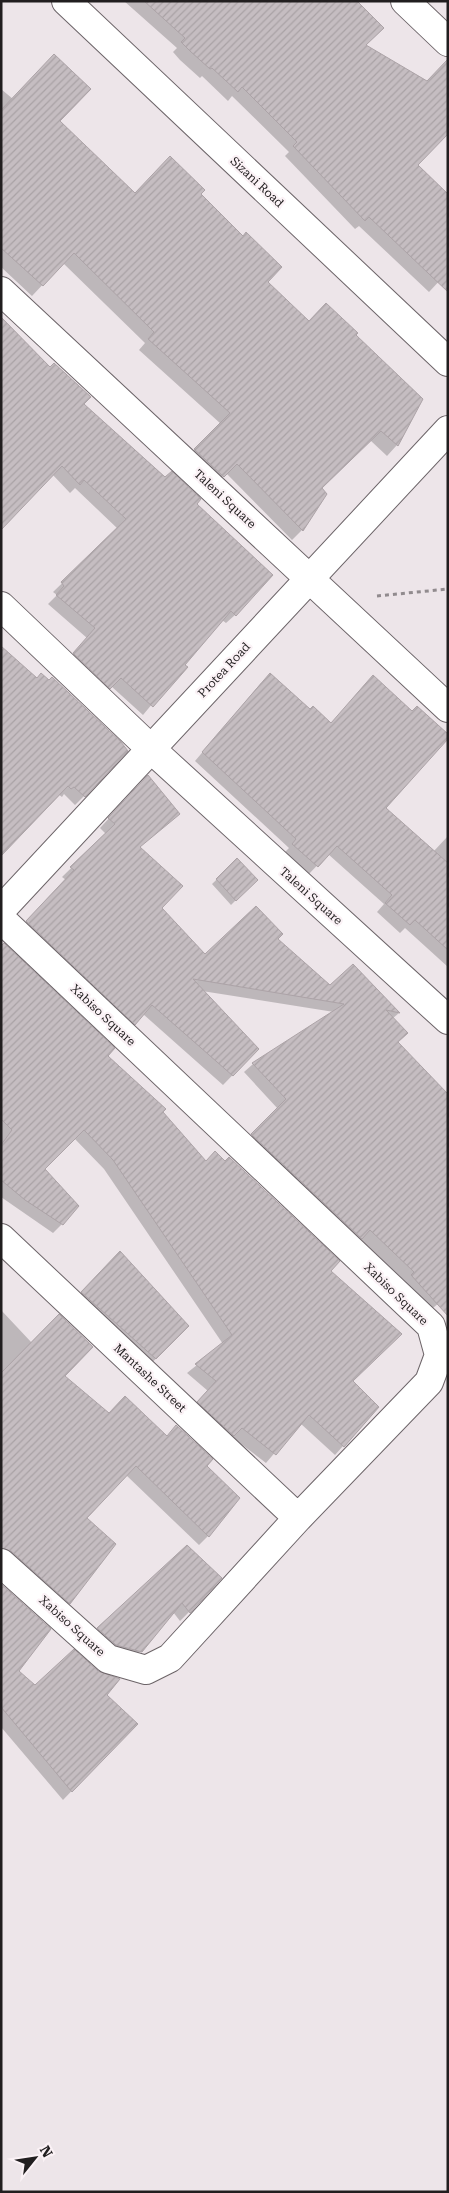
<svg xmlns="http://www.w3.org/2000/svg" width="449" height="2193" viewBox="0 0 449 2193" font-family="'Roboto Serif',serif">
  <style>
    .shadow { fill: #0003 }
    .building { fill: url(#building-hatch); stroke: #aca3a7 }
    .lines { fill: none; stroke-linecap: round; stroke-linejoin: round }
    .minor-casing { stroke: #6c6468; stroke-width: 30 }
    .path { stroke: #918b8e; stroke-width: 3; stroke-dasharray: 4 4; stroke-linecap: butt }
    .minor { stroke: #fff; stroke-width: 28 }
    .labels { text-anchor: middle; stroke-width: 4.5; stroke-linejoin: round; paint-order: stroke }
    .street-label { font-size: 12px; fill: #211e1f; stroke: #fbf2f6 }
  </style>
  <defs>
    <pattern id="building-hatch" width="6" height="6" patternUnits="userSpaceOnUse" patternTransform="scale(1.25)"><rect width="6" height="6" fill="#c5bdc1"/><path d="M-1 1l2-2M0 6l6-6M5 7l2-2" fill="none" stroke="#a9a2a5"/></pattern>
  </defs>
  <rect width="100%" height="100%" fill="#ede5e9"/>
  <path class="shadow" d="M124 1H355L365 45 416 165 444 276 429 292 359 226 355 229 285 156 289 152 232 96 228 101 202 76 200 78 180 60 173 52 177 48Z
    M1 89 13 99 58 121 134 195 199 194 267 282 309 323 355 335 422 399 397 445 387 456 370 440 320 488 302 530 292 540 226 473 212 487 184 460 221 424 139 350 145 343 63 263 32 296 1 267Z
    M83 404 195 504 235 615 226 623 222 620 143 715 111 686 101 696 65 663 87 638 48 604 57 595 53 592 118 529 75 488 70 493 52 474Z
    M1 647 84 796 75 805 64 794 62 797 58 794Z
    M261 683 384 808 433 852 448 836V967L405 928 400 933 377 912 384 904 328 854 308 875 284 853 289 848 195 761Z
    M139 786V848L160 908 205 956 277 939 330 987 399 1013 392 1019 439 1303 428 1312 403 1285 406 1282 360 1239 352 1247 243 1144 278 1109 244 1072 253 1064 334 1012 202 991 258 1049 223 1085 143 1014 126 1033 18 931 66 880 62 877 106 834 100 828Z
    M237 860 256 880 231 905 212 884Z
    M1 955 107 1056 206 1162 329 1271 351 1381 343 1446 335 1455 300 1423 266 1463 232 1437 224 1445 189 1411 208 1391 187 1373 223 1344 104 1169 74 1138 43 1169 62 1224 53 1233 1 1197Z
    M111 1262 187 1326 147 1368 73 1302Z
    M1 1310 63 1376 109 1414 166 1437 205 1466 208 1536 199 1545 126 1475 85 1519 69 1603 60 1612 1 1560Z
    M187 1547 189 1612 180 1621 173 1612 131 1661 89 1638Z
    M1 1586 17 1671 35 1687 105 1695 136 1724 63 1800 1 1727Z"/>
  <path class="building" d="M144 1H357L384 28 366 45 427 81 448 59V134L418 165 448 194V292L369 217 365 221 293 146 297 142 242 87 238 92 212 68 210 69 190 51 181 42 185 38Z
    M54 54 91 89 60 121 135 193 170 156 205 190 201 194 243 236 246 232 282 267 268 282 309 321 326 303 358 333 356 335 423 399 398 446 381 431 322 488 327 494 303 531 237 464 224 477 194 449 230 413 148 339 154 332 74 253 43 286 1 248V110Z
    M1 317 50 367 54 363 91 397 84 404 165 477 172 471 201 499 197 504 273 575 236 616 231 611 185 665 188 667 153 707 121 678 110 689 73 653 95 628 56 595 64 586 61 582 126 519 84 480 80 485 62 466 1 530Z
    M1 646 37 678 41 673 49 680 52 677 121 742 128 751 85 797 74 787 71 789 68 786 1 856Z
    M270 673 310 709 313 706 331 723 373 675 412 711 417 706 448 734V739L386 808 448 863V950L415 920 410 925 385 903 392 895 337 846 318 867 292 844 296 839 202 752Z
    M148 775 180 814 140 847 183 886 162 908 205 954 256 906 283 934 278 939 330 985 353 964 400 1013 386 1010 408 1033 398 1042 448 1094V1316L411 1275 414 1272 370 1230 362 1239 251 1134 286 1099 252 1063 344 1004 193 979 259 1049 233 1076 152 1005 135 1025 26 921 74 870 70 867 115 824 108 818Z
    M237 858 258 880 236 901 216 879Z
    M4 943 115 1048 108 1056 166 1109 163 1112 206 1161 215 1151 225 1161 229 1157 340 1261 331 1271 402 1334 353 1381 379 1407 344 1447 309 1415 276 1455 242 1428 234 1436 197 1402 216 1381 195 1364 232 1335 113 1160 84 1130 45 1169 79 1206 63 1225 25 1200 1 1180V1145L12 1130 1 1119V946Z
    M120 1251 189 1326 156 1359 81 1292Z
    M59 1314 93 1347 65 1376 109 1413 125 1396 167 1436 176 1425 213 1459 207 1466 240 1498 209 1537 136 1466 87 1518 116 1544 70 1604 11 1551 1 1548V1373Z
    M187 1545 222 1578 190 1613 182 1603 142 1652 116 1645 97 1628Z
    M1 1584 51 1629 19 1671 35 1685 74 1649 98 1671 120 1679 107 1695 138 1724 72 1792 1 1707Z"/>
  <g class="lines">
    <g class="minor-casing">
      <path id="minor" d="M66 1 448 362
        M405 1 448 42
        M1 291 448 708
        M1 606 151 749 448 1020
        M1 910 448 430
        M1 919 431 1326 439 1355 429 1382 298 1518 170 1658 146 1670 108 1659 1 1563
        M1 1238 298 1518"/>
    </g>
    <path class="path" d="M377 596 448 589"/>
    <use href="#minor" class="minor"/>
  </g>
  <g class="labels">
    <g class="street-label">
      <text transform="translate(257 182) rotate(43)" y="4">Sizani Road</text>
      <text transform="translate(225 499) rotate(43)" y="4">Taleni Square</text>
      <text transform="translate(224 670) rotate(-47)" y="4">Protea Road</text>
      <text transform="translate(311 896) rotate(42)" y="4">Taleni Square</text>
      <text transform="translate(103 1015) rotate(43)" y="4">Xabiso Square</text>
      <text transform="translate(396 1294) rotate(44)" y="4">Xabiso Square</text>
      <text transform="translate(150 1378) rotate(43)" y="4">Mantashe Street</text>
      <text transform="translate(72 1626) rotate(42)" y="4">Xabiso Square</text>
    </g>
  </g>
  <rect width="449" height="2193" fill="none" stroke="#211e1f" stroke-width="5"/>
  <g transform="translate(35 2158) rotate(60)" stroke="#fbf2f6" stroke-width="4" paint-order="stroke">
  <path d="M0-4L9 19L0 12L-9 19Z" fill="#211e1f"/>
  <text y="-8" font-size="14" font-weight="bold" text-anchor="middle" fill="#211e1f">N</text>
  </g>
</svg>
